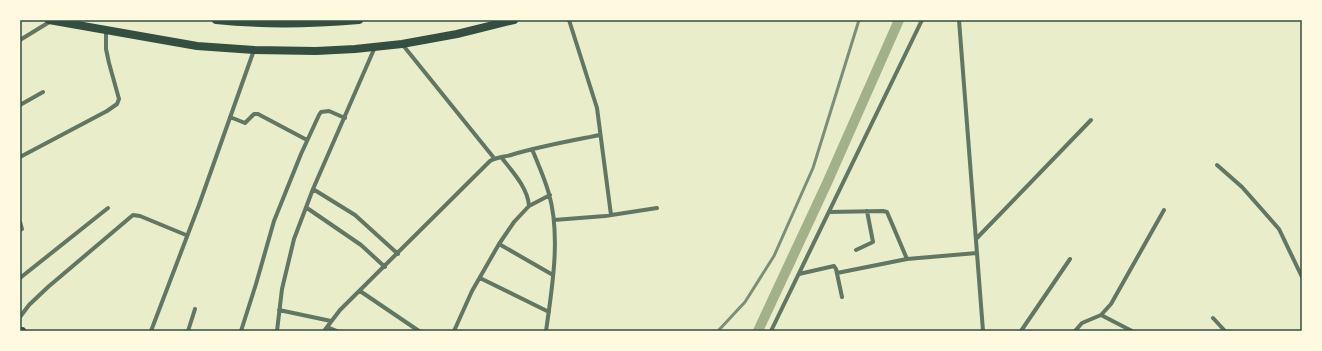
<svg xmlns="http://www.w3.org/2000/svg" width="1322" height="351" viewBox="0 0 1322 351" font-family="'Fira Sans Condensed',sans-serif">
  <style>
    .lines { fill: none; stroke-linecap: round; stroke-linejoin: round }
    .canal { stroke: #a3b18a; stroke-width: 10 }
    .minor { stroke: #617663; stroke-width: 4 }
    .trunk { stroke: #344e41; stroke-width: 8 }
    .rail { stroke: #7c8e77; stroke-width: 3 }
    .neatline { fill: none; stroke: #344e41; stroke-width: 1.5 }
  </style>
  <rect width="100%" height="100%" fill="#e9edc9"/>
  <g class="lines">
    <path class="canal" d="M758 331 827 183 899 20"/>
    <path class="minor" d="M569 20 597 108 611 215
      M959 20 983 331
      M20 40 51 21
      M402 44 494 158
      M20 105 43 92
      M230 117 245 123 254 114H258L307 140
      M532 149C538 164 545 179 549 194 561 236 552 289 546 331
      M20 157 107 111 117 104 119 99 109 63 106 49V30
      M1217 165 1242 187 1279 229 1302 277
      M313 189 355 215 398 254
      M529 206 550 195
      M307 208 361 245 385 267
      M829 212 883 211 887 212 907 259
      M554 220 605 216 657 208
      M20 222 22 229 20 230
      M976 239 1091 120
      M499 244 553 275
      M856 250 873 242 867 211
      M837 273 907 259 977 253
      M799 274 834 266 836 269 842 297
      M20 278 108 208
      M480 278 549 312
      M360 291 419 331
      M279 310 331 321
      M1101 315 1132 331
      M20 317 29 305 48 287 133 215 140 216 186 235
      M1213 318 1225 331
      M327 327 337 331
      M151 331 199 205 254 50
      M188 331 195 309
      M241 331 256 284 274 221 301 154 319 115 321 112 329 111 345 118
      M277 331 282 289 294 239 313 189 375 47
      M324 331 340 310 490 161C497 157 504 157 511 155 541 146 570 141 600 135
      M454 331 472 291 499 244 514 222 529 206C528 188 512 171 501 157
      M771 331 922 20
      M1021 331 1070 259
      M1075 331 1082 323 1101 315 1111 304 1164 210"/>
    <path class="trunk" d="M49 20 197 46 254 50 316 51 355 49 402 44 457 34 514 20
      M216 20C263 25 312 24 359 20
      M20 331H22"/>
    <path class="rail" d="M718 331 745 302 774 256 813 168 859 20"/>
  </g>
  <rect width="1322" height="351" fill="none" stroke="#fefae0" stroke-width="42"/>
  <rect x="21" y="21" width="1280" height="309" class="neatline"/>
</svg>
